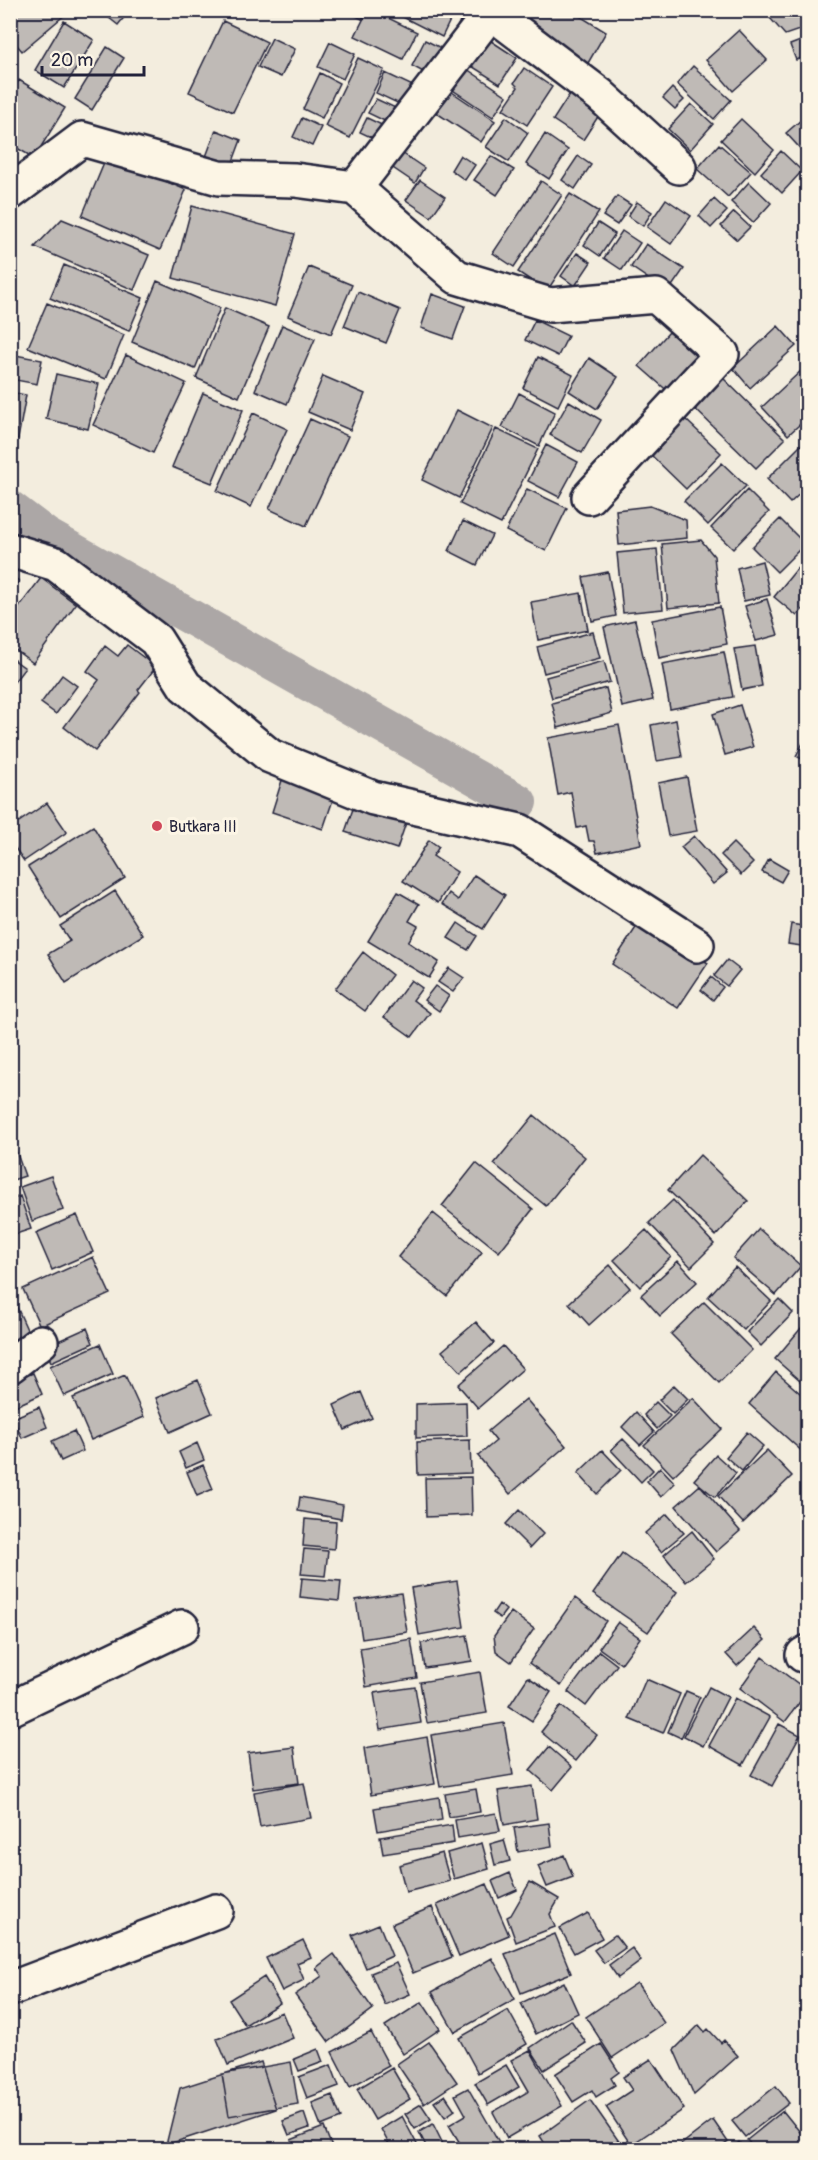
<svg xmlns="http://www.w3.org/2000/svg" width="818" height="2160" viewBox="0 0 818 2160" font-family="Pangolin,sans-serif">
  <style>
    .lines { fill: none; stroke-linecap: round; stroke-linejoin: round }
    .canal { stroke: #aca7a6; stroke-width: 36 }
    .building { fill: #bfbab6; stroke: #22223b; stroke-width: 1.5 }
    .street-casing { stroke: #22223b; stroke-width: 38 }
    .street { stroke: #fcf5e5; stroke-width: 33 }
    .poi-dot { fill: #d1495b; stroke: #fcf5e5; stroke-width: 2 }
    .labels { text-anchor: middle; stroke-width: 6; stroke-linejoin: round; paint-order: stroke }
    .poi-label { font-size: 16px; fill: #22223b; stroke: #fcf5e5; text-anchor: start }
  </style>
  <rect width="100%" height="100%" fill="#f3edde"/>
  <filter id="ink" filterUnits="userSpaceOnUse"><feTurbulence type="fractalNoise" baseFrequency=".0167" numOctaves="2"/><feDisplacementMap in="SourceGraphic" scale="12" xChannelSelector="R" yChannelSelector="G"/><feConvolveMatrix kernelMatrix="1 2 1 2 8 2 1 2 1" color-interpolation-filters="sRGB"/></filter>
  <g filter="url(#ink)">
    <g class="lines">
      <path class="canal" d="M10 508 47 536 519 802"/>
    </g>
    <path class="building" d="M10 10H66L67 13 22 51 10 37Z
      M99 10H130L118 25Z
      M344 10H366L362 19Z
      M368 10H372L417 32 403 59 355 36Z
      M389 10H455L442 37Z
      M465 10H483L473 34 457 27Z
      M534 10H570L606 32 584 70 521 33Z
      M763 10H808V27L785 35Z
      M64 21 94 40 64 88 35 70Z
      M223 21 267 42 233 112 189 92Z
      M739 30 767 60 733 91 706 60Z
      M479 33 517 58 500 84 462 60Z
      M272 38 295 49 281 77 258 67Z
      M808 38V56L796 60 790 45Z
      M425 40 441 48 427 74 412 66Z
      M330 42 355 54 343 79 318 67Z
      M107 47 124 58 92 110 75 99Z
      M358 58 384 70 350 138 325 126Z
      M458 63 507 96 493 117 444 84Z
      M693 66 731 100 714 119 677 84Z
      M524 68 552 87 527 125 503 109 518 87 514 83Z
      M320 73 339 83 322 118 303 109Z
      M385 73 415 87 406 107 376 93Z
      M19 80 65 108 34 158 10 144V94Z
      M443 86 495 121 481 142 429 108Z
      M672 88 684 100 675 109 663 98Z
      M573 89 603 109 583 140 553 120Z
      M376 99 400 110 393 125 368 113Z
      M691 104 713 124 690 150 668 129Z
      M808 114V157L786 133Z
      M506 117 528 133 509 162 486 147Z
      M302 118 321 127 312 146 293 137Z
      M367 118 384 126 377 140 360 132Z
      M741 119 774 150 755 172 721 140Z
      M216 130 241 140 229 172 204 162Z
      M545 134 568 150 549 179 526 164Z
      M719 144 751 172 728 197 697 169Z
      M396 149 424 168 415 183 387 164Z
      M781 151 802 171 782 193 761 173Z
      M460 155 475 165 465 180 451 170Z
      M107 156 186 190 160 250 82 216Z
      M491 156 514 170 497 195 474 180Z
      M578 156 591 165 575 189 562 180Z
      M420 180 445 197 431 217 406 200Z
      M541 181 562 195 514 267 493 253Z
      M749 182 771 203 753 223 731 202Z
      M570 194 599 212 547 291 518 272Z
      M617 196 631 205 617 225 603 216Z
      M666 199 691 216 671 244 647 227Z
      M714 199 727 211 711 228 699 216Z
      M637 202 652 212 643 226 628 216Z
      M192 206 295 234 275 306 173 278Z
      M734 212 750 227 737 240 721 226Z
      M62 219 149 255 134 290 35 247Z
      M598 223 615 234 600 256 584 245Z
      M622 231 640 243 622 270 604 258Z
      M646 244 684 269 668 292 631 267Z
      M577 253 591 262 575 286 561 276Z
      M64 265 143 298 129 331 50 298Z
      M309 267 352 285 331 334 288 316Z
      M157 281 220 308 195 369 132 342Z
      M358 292 400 310 386 343 344 326Z
      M432 294 465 306 453 339 421 328Z
      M47 303 124 335 106 379 28 347Z
      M225 308 269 327 239 397 196 378Z
      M535 320 568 336 558 356 525 340Z
      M282 325 315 339 287 404 255 390Z
      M778 326 796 346 750 388 733 368Z
      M669 332 701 361 671 394 639 366Z
      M10 354 42 360 37 384 10 379Z
      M126 355 186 383 153 453 93 425Z
      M538 357 573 375 558 406 523 388Z
      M589 358 618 377 597 409 569 391Z
      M803 369 808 374V417L788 435 762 407Z
      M56 374 99 384 88 429 46 419Z
      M323 376 365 394 350 430 308 412Z
      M721 376 785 439 756 468 692 406Z
      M10 392 26 395 18 439 10 438Z
      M203 393 243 410 212 483 172 467Z
      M519 393 555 412 539 446 502 427Z
      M569 401 601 420 582 453 550 435Z
      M457 410 493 428 459 498 422 480Z
      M253 413 287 429 251 507 217 491Z
      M310 419 348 436 306 526 269 509Z
      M685 419 721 453 686 489 650 454Z
      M496 429 538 449 501 524 460 504Z
      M804 442 808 446V486L790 503 767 479Z
      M546 445 578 462 559 497 528 481Z
      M722 463 746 486 708 525 684 501Z
      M527 489 567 508 546 551 506 531Z
      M747 490 769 512 733 549 711 528Z
      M808 501V517L800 509Z
      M650 506 686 520 687 538 619 545 616 510Z
      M780 519 805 544 777 572 752 547Z
      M463 521 492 535 477 565 449 551Z
      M701 540 714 556 719 603 668 608 662 544Z
      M657 549 663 609 623 613 617 553Z
      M808 555V603L797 616 774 597Z
      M762 561 770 595 744 601 737 568Z
      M608 572 616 616 592 621 583 577Z
      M10 575 19 581 10 592Z
      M41 578 76 604 33 663 10 646V619Z
      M581 593 588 630 538 640 531 602Z
      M767 599 778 635 756 641 745 606Z
      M720 607 727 644 659 658 652 620Z
      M635 620 653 700 622 707 604 627Z
      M593 632 600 658 544 673 537 647Z
      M127 645 156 667 138 690 140 692 95 751 64 727 99 680 87 671 105 646 118 656Z
      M755 646 762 686 742 690 734 649Z
      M724 652 733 697 670 709 662 664Z
      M10 657 25 668 10 687Z
      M604 661 610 682 552 698 546 677Z
      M62 675 77 686 56 714 41 703Z
      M606 688 612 713 558 728 552 703Z
      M740 705 753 747 725 755 713 714Z
      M676 720 682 757 657 761 651 725Z
      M619 725 641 844 597 853 594 841H589L586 826 577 828 571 792 558 795 548 738Z
      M808 734V762L796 756Z
      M283 777 335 794 323 829 272 812Z
      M687 777 697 831 668 836 658 783Z
      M356 800 408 817 397 849 345 832Z
      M47 803 67 832 24 861 10 841V828Z
      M93 826 125 878 61 919 28 867Z
      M694 836 727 873 713 884 681 847Z
      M429 840 439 847 433 856 457 872 438 903 403 881Z
      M733 843 753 863 741 875 721 855Z
      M769 859 788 870 781 882 762 872Z
      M474 875 505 895 483 929 442 904 449 893 458 900Z
      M115 891 143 935 66 983 48 954 70 941 60 926Z
      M398 892 419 904 409 921 418 926 408 942 439 962 429 978 368 941Z
      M641 920 708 963 678 1008 612 964Z
      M458 923 477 936 468 950 448 938Z
      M791 924 808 927V947L788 944Z
      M363 952 392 975 365 1011 335 989Z
      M727 960 740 970 727 986 714 976Z
      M449 968 464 978 453 992 438 982Z
      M711 977 723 987 713 1000 701 990Z
      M411 980 422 988 413 1000 430 1013 412 1037 384 1017Z
      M435 986 449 996 439 1011 424 1000Z
      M534 1115 585 1157 546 1206 494 1164Z
      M15 1148 25 1176 10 1181V1149Z
      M700 1155 748 1201 716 1236 668 1190Z
      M476 1163 533 1209 499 1252 442 1206Z
      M51 1176 63 1210 32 1221 20 1187Z
      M20 1196 31 1229 10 1236V1200Z
      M673 1200 714 1244 691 1267 649 1223Z
      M433 1213 482 1252 447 1296 398 1257Z
      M77 1215 93 1252 52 1270 36 1233Z
      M759 1229 801 1266 776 1295 733 1258Z
      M646 1230 671 1257 640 1287 614 1260Z
      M93 1257 110 1294 40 1326 23 1289Z
      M678 1261 697 1282 660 1316 641 1295Z
      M610 1265 630 1288 589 1325 569 1303Z
      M735 1267 771 1301 744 1330 708 1297Z
      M779 1299 793 1313 761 1346 747 1332Z
      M704 1302 752 1350 719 1383 671 1334Z
      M16 1305 29 1334 10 1342V1307Z
      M476 1322 494 1343 461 1372 442 1351Z
      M802 1327 808 1332V1388L775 1359Z
      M87 1328 93 1343 51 1362 45 1347Z
      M100 1344 113 1374 64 1396 50 1366Z
      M503 1346 523 1369 478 1408 458 1385Z
      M776 1372 808 1400V1451L805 1454 749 1404Z
      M33 1373 42 1394 11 1408 10 1383Z
      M125 1375 144 1417 91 1440 73 1398Z
      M198 1380 212 1413 170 1432 156 1398Z
      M674 1385 688 1399 673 1414 659 1400Z
      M361 1392 372 1418 345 1430 334 1405Z
      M693 1398 722 1429 673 1476 644 1445Z
      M526 1399 566 1446 510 1494 478 1456 496 1441 488 1431Z
      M466 1402 467 1436 416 1438V1404Z
      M656 1402 670 1416 657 1429 644 1415Z
      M39 1407 47 1427 22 1438 13 1418Z
      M636 1412 654 1432 640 1445 622 1427Z
      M74 1431 83 1451 61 1461 52 1441Z
      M747 1432 763 1446 742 1471 726 1457Z
      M623 1439 653 1470 641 1482 611 1450Z
      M470 1440 471 1473 418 1475 417 1442Z
      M197 1443 204 1460 186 1468 179 1452Z
      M602 1450 621 1470 597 1494 578 1473Z
      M767 1450 792 1476 743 1523 718 1496Z
      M716 1455 736 1473 715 1497 694 1480Z
      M203 1465 213 1489 197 1496 187 1472Z
      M660 1467 675 1483 661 1497 647 1481Z
      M471 1477 472 1515 426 1517 425 1478Z
      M700 1485 740 1531 716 1552 676 1506Z
      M300 1497 343 1505 341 1519 298 1511Z
      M519 1510 543 1534 530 1548 506 1524Z
      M667 1514 684 1533 661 1552 645 1533Z
      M305 1519 336 1522 334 1549 303 1546Z
      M692 1531 714 1559 686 1582 664 1555Z
      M304 1549 328 1551 325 1576 301 1574Z
      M622 1553 677 1592 648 1632 593 1594Z
      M302 1578 341 1581 339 1601 300 1597Z
      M457 1581 464 1627 419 1635 411 1588Z
      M401 1593 407 1632 362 1639 356 1600Z
      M575 1598 606 1621 561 1686 529 1663Z
      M499 1604 506 1610 500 1618 493 1613Z
      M511 1612 534 1629 511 1662 496 1651 494 1636Z
      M618 1622 640 1638 621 1664 599 1648Z
      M754 1628 765 1640 737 1666 726 1654Z
      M467 1635 472 1661 425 1668 421 1643Z
      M411 1639 417 1678 366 1687 360 1648Z
      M599 1651 617 1665 586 1706 568 1692Z
      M762 1657 808 1691 785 1722 740 1688Z
      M480 1672 487 1713 427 1723 420 1682Z
      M528 1677 551 1692 532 1721 509 1706Z
      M646 1679 680 1694 663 1733 629 1719Z
      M415 1687 421 1723 380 1730 374 1693Z
      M709 1687 728 1697 703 1746 684 1736Z
      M686 1691 700 1697 681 1738 668 1732Z
      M735 1698 770 1717 743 1765 709 1746Z
      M561 1706 597 1735 576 1761 541 1732Z
      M504 1723 513 1775 440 1787 431 1735Z
      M779 1724 800 1735 772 1786 751 1775Z
      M427 1737 435 1784 371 1795 364 1748Z
      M294 1747 299 1783 253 1789 248 1753Z
      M549 1747 572 1767 553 1790 530 1770Z
      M304 1783 311 1818 260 1827 254 1792Z
      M532 1786 537 1819 504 1825 498 1791Z
      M476 1789 480 1812 449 1817 445 1794Z
      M439 1797 442 1820 378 1831 374 1808Z
      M496 1813 500 1831 458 1838 455 1820Z
      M549 1823 552 1846 518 1852 514 1828Z
      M452 1825 454 1843 383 1854 380 1837Z
      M504 1840 510 1861 495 1865 490 1844Z
      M482 1843 489 1869 454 1879 447 1853Z
      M442 1853 450 1881 406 1892 399 1865Z
      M564 1855 573 1877 547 1887 538 1866Z
      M510 1873 517 1890 499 1898 492 1881Z
      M530 1882 559 1899 550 1914 555 1927 516 1942 507 1917 511 1915Z
      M487 1884 509 1935 459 1956 437 1905Z
      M432 1907 452 1957 413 1973 392 1924Z
      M588 1913 602 1938 574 1953 560 1928Z
      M379 1924 392 1956 366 1968 352 1935Z
      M555 1934 571 1973 521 1993 505 1954Z
      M615 1935 625 1948 604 1963 594 1950Z
      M303 1940 311 1957 297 1963 304 1980 282 1991 266 1958Z
      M632 1948 641 1961 618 1978 609 1965Z
      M334 1954 373 2009 329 2042 295 1995 322 1976 316 1968Z
      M492 1958 515 1999 455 2032 432 1992Z
      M396 1963 410 1994 385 2005 371 1973Z
      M264 1977 280 2003 245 2025 229 2000Z
      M564 1982 578 2013 536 2034 521 2003Z
      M637 1983 664 2023 612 2058 586 2017Z
      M422 2002 440 2029 403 2054 385 2026Z
      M508 2010 527 2044 478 2073 459 2038Z
      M282 2012 293 2038 228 2065 217 2039Z
      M571 2020 586 2043 544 2070 530 2048Z
      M699 2025 705 2032 708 2029 721 2043 724 2040 738 2056 694 2095 674 2050Z
      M371 2032 389 2066 350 2087 332 2052Z
      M429 2042 457 2082 424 2104 397 2064Z
      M601 2044 619 2072 611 2078 615 2085 596 2097 592 2090 573 2102 555 2074Z
      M318 2049 323 2062 299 2071 294 2059Z
      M530 2050 562 2106 507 2138 493 2112 529 2091 511 2060Z
      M651 2059 684 2109 631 2145 606 2107 632 2090 623 2077Z
      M261 2062 276 2109 166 2145 180 2088Z
      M291 2062 298 2104 229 2116 222 2074Z
      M331 2065 339 2086 307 2098 299 2077Z
      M506 2065 519 2087 488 2105 475 2083Z
      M392 2068 410 2099 375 2120 357 2089Z
      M776 2086 789 2103 745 2137 732 2121Z
      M468 2088 499 2142 487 2150H464L449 2125 466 2115 455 2095Z
      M332 2095 341 2118 321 2126 312 2103Z
      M445 2095 455 2110 445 2117 434 2102Z
      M590 2100 625 2150H549L540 2136Z
      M421 2104 431 2119 415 2129 405 2114Z
      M783 2111 808 2142V2150H755L747 2140Z
      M304 2113 309 2128 289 2135 283 2121Z
      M402 2116 420 2150H392L381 2129Z
      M713 2120 728 2142 717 2150H674Z
      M433 2124 446 2150H428L419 2132Z
      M324 2127 333 2150H295L291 2140Z
      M739 2142 745 2150H730Z"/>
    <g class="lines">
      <g class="street-casing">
        <path id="street" d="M488 10 600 95 679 167
          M355 188 491 12
          M10 193 82 139 219 178 295 180 355 188 457 277 550 305 656 296 722 354 589 497
          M10 550 56 564 156 640 185 686 270 756 373 798 520 831 697 945
          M10 1366 41 1342
          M803 1655 808 1652
          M10 1709 182 1627
          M10 1989 216 1911"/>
      </g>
      <use href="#street" class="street"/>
    </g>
  </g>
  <circle class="poi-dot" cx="157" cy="826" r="6"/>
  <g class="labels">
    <g class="poi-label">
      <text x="169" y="832">Butkara III</text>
    </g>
  </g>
  <rect width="818" height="2160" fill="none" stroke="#fcf5e5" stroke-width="36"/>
  <rect x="18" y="18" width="782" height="2124" fill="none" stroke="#22223b" stroke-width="2" filter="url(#ink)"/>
  <path d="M42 66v9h102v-9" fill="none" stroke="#22223b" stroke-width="3"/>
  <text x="51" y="66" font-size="18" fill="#22223b" stroke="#fcf5e5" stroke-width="4.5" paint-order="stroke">20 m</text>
</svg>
